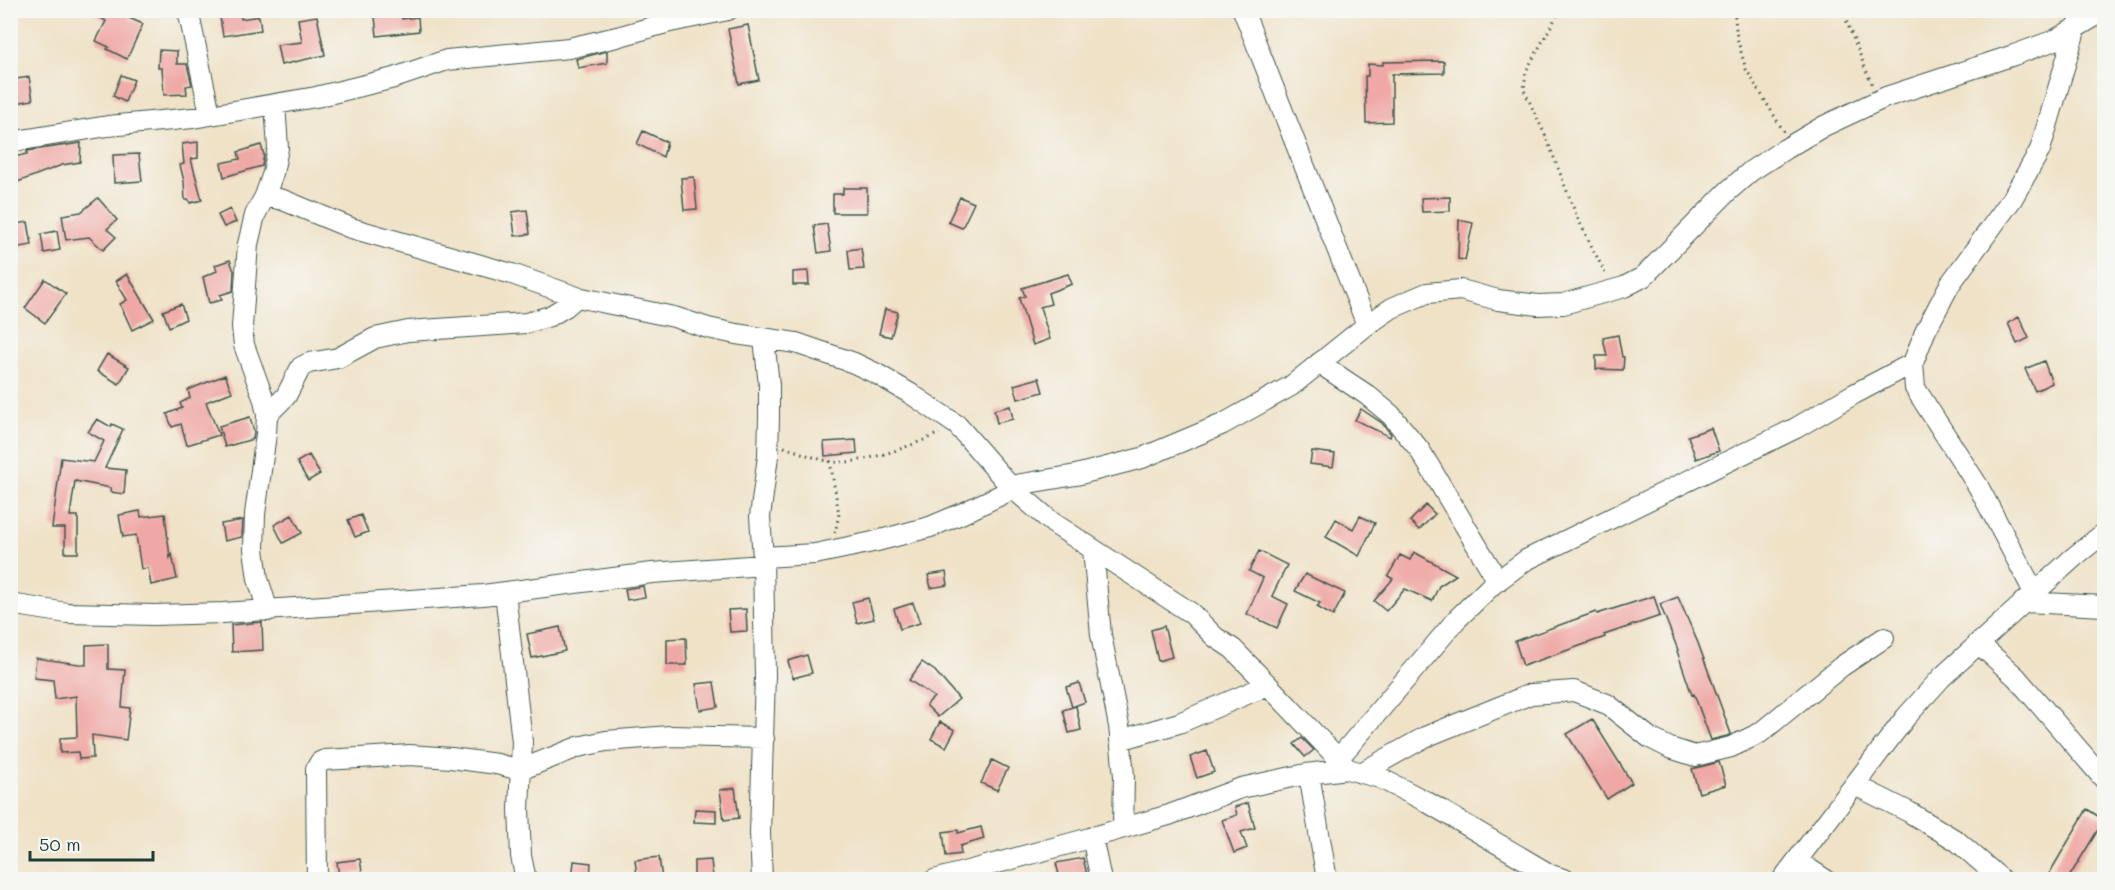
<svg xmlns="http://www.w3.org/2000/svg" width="2115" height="890" viewBox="0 0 2115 890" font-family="Mali,sans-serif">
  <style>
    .building { fill: #efa8a5 }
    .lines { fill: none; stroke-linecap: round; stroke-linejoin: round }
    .minor-casing { stroke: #3e564a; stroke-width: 22 }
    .path { stroke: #3e564a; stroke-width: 3; stroke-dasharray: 1.5 4.5; stroke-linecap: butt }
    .minor { stroke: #fff; stroke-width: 20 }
  </style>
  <rect width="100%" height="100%" fill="#f6f6f2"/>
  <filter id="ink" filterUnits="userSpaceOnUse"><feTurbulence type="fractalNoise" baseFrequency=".0167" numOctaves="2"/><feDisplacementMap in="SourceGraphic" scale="12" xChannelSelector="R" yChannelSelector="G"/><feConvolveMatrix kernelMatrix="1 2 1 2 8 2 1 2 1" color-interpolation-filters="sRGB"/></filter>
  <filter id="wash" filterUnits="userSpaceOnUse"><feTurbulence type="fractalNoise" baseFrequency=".008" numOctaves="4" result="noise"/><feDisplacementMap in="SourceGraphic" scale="24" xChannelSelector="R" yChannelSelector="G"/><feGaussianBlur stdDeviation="1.35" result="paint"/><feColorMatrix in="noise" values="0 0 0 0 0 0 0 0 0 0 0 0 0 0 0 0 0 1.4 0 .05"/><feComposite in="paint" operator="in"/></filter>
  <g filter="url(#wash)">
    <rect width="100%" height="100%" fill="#efe2c7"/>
    <g id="blocks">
      <path class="building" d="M87 10H133L129 18 143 24 127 59 107 49 109 47 96 41 106 21Z
        M240 13 241 19 259 16 261 30 223 36 220 17Z
        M401 14 402 19 418 17 419 31 377 36 375 17Z
        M317 16 325 55 281 65 277 45 302 42 298 19Z
        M748 25 759 80 739 84 728 29Z
        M159 50 177 51V64H187L192 85 186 86 187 94 164 95 162 68H158Z
        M607 51V63L578 68 576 59Z
        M1444 61V73L1392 74V122L1366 123 1365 76H1368V64L1383 65V62Z
        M121 75 134 80 125 102 113 96Z
        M29 77 33 100 10 104V80Z
        M643 131 667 142 663 157 637 144Z
        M198 142V158L191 159 202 200 190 203 189 200H185L184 181 180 165 184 164 182 144Z
        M81 143 80 162 62 165 10 185V158L27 154V151Z
        M261 145 264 155 262 166 224 177 221 163 240 159 238 152Z
        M139 154 142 181 114 183 113 155Z
        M694 177 697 209 684 210 681 178Z
        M843 188H867V213H833V194H843Z
        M960 197 974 203 962 228 948 222Z
        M1450 197V211L1422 212 1421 198Z
        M98 198 117 220 107 229 116 237 103 250 89 237 66 240 62 215 81 212Z
        M230 209 236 222 224 227 218 215Z
        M527 210 530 234 515 236 512 212Z
        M1459 220 1473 223 1465 260 1458 259Z
        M28 222 32 245 14 248 10 225Z
        M827 224 831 251 818 253 814 226Z
        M57 231 60 250 44 253 41 234Z
        M861 248 864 269 850 270 848 250Z
        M230 260 234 271 233 291 220 295 222 300 209 303 203 277 217 271 215 265Z
        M808 271 809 285H793V272Z
        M127 274 154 319 132 330 120 304 127 300 116 281Z
        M1068 274 1072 284 1048 293 1051 304 1040 307 1050 339 1033 345 1019 298 1025 296 1022 288Z
        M45 279 66 294 45 323 25 308Z
        M181 304 186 319 169 327 163 311Z
        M885 309 898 312 891 337 879 334Z
        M2019 317 2029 338 2017 344 2008 323Z
        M1618 335 1622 357H1624L1623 370 1596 369V356H1607L1603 338Z
        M107 354 129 367 119 384 97 371Z
        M2044 361 2052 383 2035 391 2025 369Z
        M225 375 232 392 206 402 219 435 187 445 181 424 172 427 167 414 182 408 180 403 190 398 188 390Z
        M1039 378 1043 392 1018 399 1014 385Z
        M1010 406 1013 419 997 423 994 410Z
        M1361 409 1382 423 1391 434 1390 437 1355 420Z
        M250 417 254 432 253 439 225 447 219 426Z
        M97 419 111 427 112 424 123 429 105 468 126 470 124 494 110 492 111 488 75 481 70 516H78V553H65V528H52L61 458 94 462 104 441 88 432Z
        M1711 428 1719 451 1696 459 1688 436Z
        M856 440 857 453 825 456 824 442Z
        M1312 451 1335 454 1333 467 1310 464Z
        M309 455 320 474 308 481 297 462Z
        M1426 505 1435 514 1419 530 1410 521Z
        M140 511 141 517 165 514 170 558 172 554 177 579 151 585 148 568 141 569 136 535 123 537 119 515Z
        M292 515 302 533 283 543 274 525Z
        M361 515 368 532 355 537 348 520Z
        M1360 516 1375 523 1359 556 1326 537 1336 519 1353 529Z
        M243 520 242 537 224 541 221 524Z
        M1259 551 1287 565 1272 596 1288 604 1277 628 1247 614 1263 578 1249 571Z
        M1414 552 1456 575 1439 586 1432 601 1405 589 1386 611 1374 601 1393 579 1388 576 1400 555 1410 560Z
        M946 572 948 585 931 588 928 575Z
        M1305 574 1345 593 1333 616 1317 607 1320 603 1295 591Z
        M643 586 645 597 627 600 625 589Z
        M1654 596 1660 616 1604 635 1605 637 1523 666 1515 641 1596 612 1597 614Z
        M1678 597 1698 643 1731 734 1727 736 1711 740 1694 694 1692 695 1677 651 1678 650 1660 604Z
        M868 598 874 619 857 623 852 602Z
        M913 603 920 623 900 629 894 609Z
        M746 609 747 631 730 632 728 610Z
        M262 622 263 650 232 652 231 625Z
        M1164 626 1172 657 1158 661 1151 630Z
        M560 627 565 651 532 658 527 634Z
        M686 638 687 665H667V639Z
        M108 644V669L125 670 122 707 130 708 126 740 92 735 93 758 79 759 78 752 60 753V738L77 737 76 696 55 699 53 680 34 678 36 658 86 665V645Z
        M807 655 812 673 793 678 788 661Z
        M922 662 935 671 959 699 938 717 926 705 934 697 909 680Z
        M714 682 718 707 700 710 696 684Z
        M1079 683 1085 702 1072 707 1066 687Z
        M1076 706 1081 730 1069 733 1063 710Z
        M1592 719 1632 783 1607 799 1567 734Z
        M940 722 955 730 946 747 931 739Z
        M1302 738 1314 750 1305 757 1294 744Z
        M1207 751 1214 772 1197 778 1190 757Z
        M992 760 1008 768 997 790 981 783Z
        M1719 762 1726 785 1699 793 1692 769Z
        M735 788 739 818 724 820 720 790Z
        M1248 803 1255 828 1241 832 1247 848 1234 853 1222 820 1237 815 1235 807Z
        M695 809 716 810V823L694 822Z
        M2087 809 2104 820 2068 879H2046Z
        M981 827 984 839 960 846 961 854 946 856 943 832 958 830V833Z
        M659 857 662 879H649L648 875 637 876 635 860Z
        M1083 858 1088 879H1060L1056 863Z
        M360 859 362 872 339 876 337 862Z
        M711 860 713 879H694V861Z
        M574 861 591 863 590 879H572Z"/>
    </g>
  </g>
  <g filter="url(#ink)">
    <use href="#blocks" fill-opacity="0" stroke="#3e564a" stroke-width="1.5"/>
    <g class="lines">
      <g class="minor-casing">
        <path id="minor" d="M188 10 210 114
          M1243 10 1367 325
          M10 142 108 126 193 118 316 97 394 78 447 60 569 48 617 37 670 22 728 10
          M265 196 283 200 351 228 512 274 577 297 674 317 708 328 736 334 796 343 854 363 877 374 911 394 957 425 1010 486 1053 523 1191 613 1215 637 1233 649 1268 685 1348 769
          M1319 363 1367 395 1391 415 1419 449 1498 581
          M267 415 286 396 301 367 309 363 338 358 375 338 408 331 526 323 550 316 565 307 577 297
          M1010 486 1076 475 1142 458 1223 424 1291 386 1367 325 1392 308 1427 293 1461 290 1498 300 1538 305 1563 304 1624 287 1643 277 1728 191 1751 171 1785 149 1824 126 1886 97 2014 55 2055 40 2104 11
          M1093 549 1101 635 1119 726 1124 776 1123 828
          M763 557 815 554 873 542 930 527 963 513 1013 489
          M505 592 522 742 519 809 521 856 526 880
          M2034 592 1978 486 1915 388 1913 363 1925 332 1950 284 2012 199 2040 150 2076 27
          M2023 602 2104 606
          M10 604 67 613 154 615 223 613 483 595 652 573 763 565
          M268 611 258 579 254 549 255 514 266 434 267 415 264 400 244 345 242 327 248 244 255 215 265 196 273 173 278 148 275 104
          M1978 643 2016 677 2104 779
          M1120 740 1179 723 1268 685
          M1338 759 1457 619 1492 585 1526 560 1796 428 1854 394 1913 363
          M1361 773 1425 737 1531 694 1574 691 1607 704 1650 738 1670 748 1695 756 1731 747 1760 733 1842 666 1884 638
          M1309 774 1327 880
          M1855 785 1909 812 1957 841 2002 880
          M1092 837 1101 880
          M1797 861 1826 880
          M317 880 316 769 320 762 325 760 410 755 451 758 497 764 520 770 578 747 606 741 670 736 764 738
          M762 880 760 833 765 676 763 557 760 517 768 456 769 418V385L764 339
          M934 880 1079 841 1169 815 1241 788 1306 774 1348 769 1380 778 1427 802 1551 875 1566 880
          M1782 880 1906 717 1942 677 2074 557 2104 533"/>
      </g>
      <path class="path" d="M1560 10 1526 71 1524 90 1546 137 1577 217 1605 273
        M1734 10 1737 38 1746 69 1784 132
        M1842 10 1872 85
        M784 447C801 452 817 460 834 462 860 465 915 445 939 433
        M830 461 839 514 835 533"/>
      <use href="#minor" class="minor"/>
    </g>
  </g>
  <rect width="2115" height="890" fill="none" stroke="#f6f6f2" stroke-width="36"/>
  <path d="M30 851v9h123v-9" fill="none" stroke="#1f3d34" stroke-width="3"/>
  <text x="39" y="851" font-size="18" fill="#1f3d34" stroke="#f6f6f2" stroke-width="4.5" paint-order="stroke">50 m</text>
</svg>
